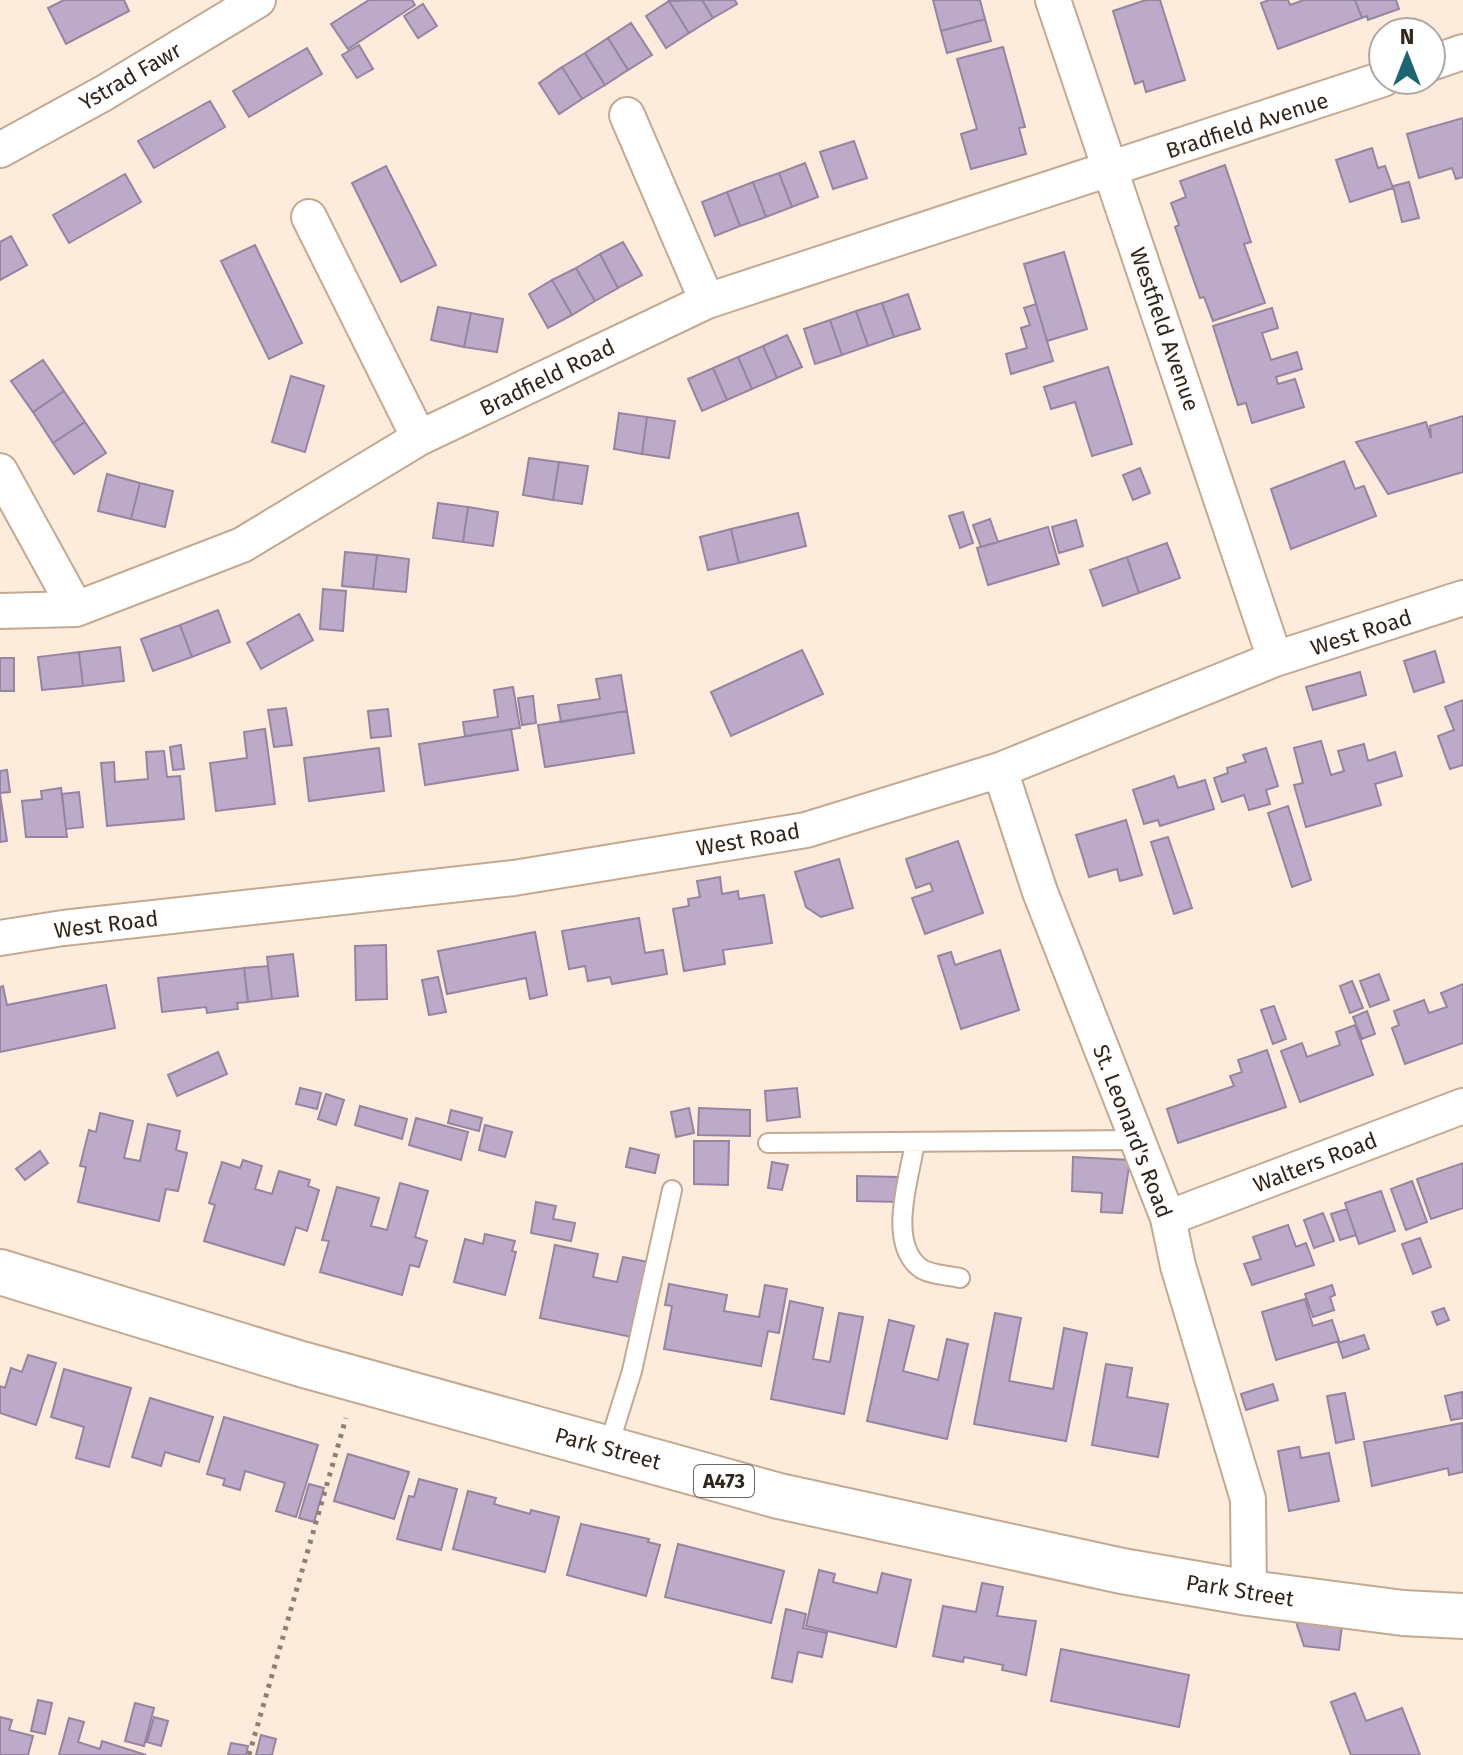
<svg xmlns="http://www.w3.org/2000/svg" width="1463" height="1755" viewBox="0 0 1463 1755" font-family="'Fira Sans',sans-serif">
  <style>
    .building { fill: #bcaac8; stroke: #9684a1; stroke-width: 2 }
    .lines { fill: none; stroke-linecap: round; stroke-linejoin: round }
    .service-casing { stroke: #c4a990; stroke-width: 22 }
    .minor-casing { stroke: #c4a990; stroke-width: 38 }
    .primary-casing { stroke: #c4a990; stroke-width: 48 }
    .path { stroke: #8e8074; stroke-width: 5; stroke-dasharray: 4 6; stroke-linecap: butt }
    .service { stroke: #fff; stroke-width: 18 }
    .minor { stroke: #fff; stroke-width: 34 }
    .primary { stroke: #fff; stroke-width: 44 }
    .labels { text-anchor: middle; stroke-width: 7; stroke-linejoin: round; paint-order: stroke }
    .shield { fill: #fff; stroke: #6f6760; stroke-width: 2 }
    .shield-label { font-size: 20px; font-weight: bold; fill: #31261c }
    .street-label { font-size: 22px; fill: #31261c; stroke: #fff }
  </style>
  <rect width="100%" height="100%" fill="#fdebdc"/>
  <path class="building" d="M64 0H124L129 11 66 44 48 8Z
    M369 0H412L415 5 348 49 331 24Z
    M702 0 713 18 689 33 669 1Z
    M702 0H735L737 4 713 18Z
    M933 0H980L985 19 941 31Z
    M1146 0H1160L1185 80 1146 92 1143 81 1135 84 1113 11Z
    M1269 0H1288L1290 5 1304 0H1355L1362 18 1278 49 1261 3Z
    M1355 0H1396L1399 9 1368 20 1367 16 1362 18Z
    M669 1 689 33 666 48 646 16Z
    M423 4 437 26 418 38 404 16Z
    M985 19 991 41 947 53 941 31Z
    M631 23 652 55 628 70 608 38Z
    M608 38 628 70 605 85 585 53Z
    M359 45 373 69 357 78 342 55Z
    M1003 47 1025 127 1019 128 1026 154 971 169 961 134 977 129 957 59Z
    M307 48 322 74 249 117 233 91Z
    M585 53 605 85 582 99 562 67Z
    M562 67 582 99 559 114 539 83Z
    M210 101 225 127 154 168 138 141Z
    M1463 118V177L1456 179 1452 168 1419 178 1407 134Z
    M854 141 867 178 833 189 820 152Z
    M1372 148 1378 168 1385 166 1393 188 1350 202 1336 160Z
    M805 163 818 197 792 207 779 173Z
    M1225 165 1251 242 1244 244 1265 303 1213 321 1204 297 1200 298 1175 227 1179 225 1171 203 1186 197 1180 181Z
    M386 166 436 265 401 282 352 183Z
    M779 173 792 207 766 217 753 182Z
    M125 174 141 202 69 243 53 215Z
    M753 182 766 217 740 226 727 192Z
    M1409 182 1419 218 1402 222 1393 186Z
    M727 192 740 226 715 236 702 202Z
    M11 236 27 265 0 280V242Z
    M623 242 642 275 618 288 600 254Z
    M255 245 302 343 269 359 221 261Z
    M1064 252 1087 329 1047 341 1024 264Z
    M600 254 618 288 595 301 576 268Z
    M576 268 595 301 572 315 552 280Z
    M552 280 572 315 548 328 529 294Z
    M908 294 920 329 894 337 882 303Z
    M882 303 894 337 868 346 856 311Z
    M1036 304 1053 361 1011 374 1006 354 1027 348 1021 328 1030 325 1024 308Z
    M438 307 471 313 464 347 431 340Z
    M1272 308 1278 328 1262 333 1271 360 1297 352 1302 369 1276 377 1278 384 1295 379 1304 407 1252 423 1246 403 1238 405 1213 326Z
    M856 311 868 346 842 355 830 320Z
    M471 313 503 319 497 352 464 347Z
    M830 320 842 355 815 364 804 329Z
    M787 335 802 367 777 378 763 346Z
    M763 346 777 378 752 389 738 357Z
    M738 357 752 389 727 400 713 368Z
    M43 360 64 391 33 412 11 381Z
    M1108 367 1132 444 1092 456 1075 402 1051 409 1044 387Z
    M713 368 727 400 702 411 688 379Z
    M291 376 324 386 305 452 272 442Z
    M64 391 85 422 53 443 33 412Z
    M619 413 647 417 642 454 614 449Z
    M1463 416V472L1388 494 1356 442 1426 422 1431 438 1430 426Z
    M647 417 675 421 669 458 642 454Z
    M85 422 106 453 74 474 53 443Z
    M529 458 559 462 553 500 523 495Z
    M1344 461 1355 489 1364 486 1376 516 1291 549 1271 489Z
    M559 462 588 466 582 504 553 500Z
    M1140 468 1150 493 1133 500 1123 475Z
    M107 474 140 483 131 519 98 511Z
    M140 483 173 491 165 527 131 519Z
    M438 503 468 507 463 542 433 538Z
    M468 507 498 512 493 546 463 542Z
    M963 512 973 543 960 548 949 516Z
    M798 513 806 546 739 563 731 529Z
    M990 519 998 542 981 547 973 525Z
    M1076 520 1083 546 1059 553 1052 527Z
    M1048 527 1059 564 988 585 977 548Z
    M731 529 739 563 708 570 700 537Z
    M1167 543 1180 578 1139 593 1127 557Z
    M345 552 377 555 373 589 342 586Z
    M377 555 409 559 406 592 373 589Z
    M1127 557 1139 593 1103 606 1090 570Z
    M323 589 346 591 343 631 320 629Z
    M218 610 230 642 192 657 180 625Z
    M299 614 313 640 261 669 247 643Z
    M180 625 192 657 153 671 141 639Z
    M120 647 124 681 83 686 79 652Z
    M802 650 823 694 731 736 711 692Z
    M1435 651 1444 682 1414 692 1404 661Z
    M79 652 83 686 42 690 38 657Z
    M0 658H14V691H0Z
    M1360 672 1366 695 1313 710 1306 687Z
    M621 675 627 711 561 722 558 705 600 699 596 679Z
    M513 687 520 728 465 736 463 722 498 717 494 690Z
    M533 696 536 723 522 725 518 698Z
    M1463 700V765L1450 769 1438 736 1454 730 1445 707Z
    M286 708 292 745 274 747 268 710Z
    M388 709 391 736 371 738 368 711Z
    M627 711 634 753 545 767 538 725Z
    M265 729 275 804 216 811 210 763 247 758 244 732Z
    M511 729 518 770 425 785 419 744Z
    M1321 741 1331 775 1344 771 1338 751 1364 744 1368 761 1395 752 1402 776 1375 784 1381 805 1306 827 1294 785 1303 783 1294 748Z
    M181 745 184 769 173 770 170 747Z
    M379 748 384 791 309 801 304 758Z
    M1266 748 1278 786 1266 790 1270 804 1249 810 1244 795 1222 802 1214 778 1228 773 1227 768 1246 762 1243 755Z
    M164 751 167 777 180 776 184 819 107 826 101 763 114 762 115 782 148 779 146 752Z
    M7 770 10 792 0 793V771Z
    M1174 776 1178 788 1205 780 1214 809 1160 826 1158 820 1144 824 1133 790Z
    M61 788 67 837H26L22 801 42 799 41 791Z
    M79 792 83 827 66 829 62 794Z
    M0 794 7 841 0 842Z
    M1288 806 1311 880 1292 887 1268 813Z
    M1126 820 1142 875 1120 881 1117 869 1089 877 1076 835Z
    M1168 837 1192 908 1174 914 1151 842Z
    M958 841 983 913 925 934 912 898 933 891 930 883 916 888 906 859Z
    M839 859 853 908 821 917 806 907 795 872Z
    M720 877 722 894 738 891 739 899 764 895 772 943 723 950 725 964 684 971 673 909 689 906 688 899 700 897 697 881Z
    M639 918 645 953 663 950 667 974 612 984 610 977 588 981 585 966 569 969 562 931Z
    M535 932 547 995 530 999 526 978 447 994 438 951Z
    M386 945 387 999 356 1000 355 946Z
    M1000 950 1019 1010 961 1029 938 956 951 952 955 965Z
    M293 954 298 996 272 999 267 957Z
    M268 966 272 999 248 1002 244 968Z
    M244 968 248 1002 237 1003 238 1009 207 1013 206 1007 162 1012 158 978Z
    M1379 974 1389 1000 1370 1007 1360 981Z
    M438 977 446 1012 429 1015 422 980Z
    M1352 981 1363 1008 1350 1013 1340 986Z
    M1463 984V1043L1405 1064 1392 1028 1399 1025 1394 1011 1424 1000 1429 1013 1447 1007 1441 993Z
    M106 985 115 1028 0 1052V987L3 986 7 1005Z
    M1274 1006 1286 1039 1273 1044 1261 1010Z
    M1367 1011 1375 1034 1362 1039 1353 1017Z
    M1355 1025 1373 1075 1300 1102 1281 1051 1302 1043 1307 1057 1340 1045 1336 1032Z
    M1267 1050 1286 1107 1178 1143 1167 1109 1234 1086 1230 1076 1242 1072 1238 1060Z
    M218 1052 227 1074 177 1096 168 1075Z
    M300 1088 321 1093 317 1109 296 1104Z
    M797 1088 800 1117 767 1121 765 1091Z
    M326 1094 344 1100 336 1125 318 1119Z
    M360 1106 407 1119 402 1139 355 1125Z
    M689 1108 694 1133 676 1137 671 1112Z
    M699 1108 750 1110V1136L698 1135Z
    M451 1110 482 1118 479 1131 448 1123Z
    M100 1113 133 1121 124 1158 140 1161 148 1124 180 1131 176 1150 187 1153 178 1191 166 1189 159 1221 78 1202 86 1167 80 1166 89 1130 96 1132Z
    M416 1118 468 1132 461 1160 409 1145Z
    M485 1125 512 1132 505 1157 479 1150Z
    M694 1141H729L728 1185 694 1184Z
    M630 1148 659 1155 655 1173 626 1167Z
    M40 1151 48 1163 25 1180 16 1169Z
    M1073 1157 1130 1160 1122 1213 1101 1212 1102 1193 1072 1191Z
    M243 1160 262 1166 255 1189 272 1194 279 1171 310 1180 308 1186 319 1190 307 1231 296 1227 284 1265 204 1241 215 1205 209 1203 222 1162 240 1168Z
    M772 1162 788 1165 782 1190 768 1188Z
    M1463 1163V1208L1431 1219 1417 1179Z
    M857 1176 899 1177V1202L857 1201Z
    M1412 1181 1427 1222 1406 1230 1391 1189Z
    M400 1183 428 1191 415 1237 427 1241 419 1267 410 1265 402 1295 320 1272 329 1241 322 1240 337 1187 379 1198 371 1226 387 1230Z
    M1381 1191 1395 1231 1359 1244 1345 1203Z
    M536 1202 556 1206 553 1219 575 1223 571 1241 531 1233Z
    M1347 1209 1356 1235 1340 1240 1331 1214Z
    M1323 1213 1334 1241 1314 1248 1304 1220Z
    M1288 1225 1296 1247 1306 1243 1314 1265 1252 1285 1244 1264 1261 1259 1253 1237Z
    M485 1234 515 1241 512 1251 516 1252 505 1295 454 1282 465 1239 483 1244Z
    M1420 1238 1431 1267 1413 1274 1402 1244Z
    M555 1245 598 1254 593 1277 617 1282 623 1257 648 1262 632 1337 540 1318Z
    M669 1284 727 1295 724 1311 759 1317 765 1285 787 1289 779 1333 768 1331 761 1366 664 1349 672 1306 665 1305Z
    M1332 1285 1335 1295 1330 1297 1334 1310 1313 1317 1305 1294Z
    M1305 1299 1313 1326 1332 1320 1339 1341 1276 1360 1262 1312Z
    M790 1301 823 1308 813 1359 830 1362 839 1313 863 1317 844 1414 771 1399Z
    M1444 1308 1449 1320 1437 1325 1432 1312Z
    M995 1313 1021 1318 1009 1381 1053 1389 1064 1328 1087 1333 1066 1441 974 1424Z
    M889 1320 914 1326 903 1371 938 1380 947 1339 968 1344 947 1439 867 1421Z
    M1364 1335 1369 1349 1343 1358 1338 1343Z
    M28 1355 56 1363 36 1425 0 1413V1386L5 1388 11 1368 22 1372Z
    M1106 1364 1132 1368 1127 1397 1168 1404 1158 1457 1092 1445Z
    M64 1369 131 1388 109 1467 76 1458 84 1427 51 1417Z
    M1273 1384 1278 1400 1246 1410 1241 1394Z
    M1462 1392 1463 1418 1451 1420 1445 1396Z
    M1345 1393 1354 1439 1336 1443 1327 1396Z
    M150 1398 213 1417 199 1462 165 1452 161 1466 132 1457Z
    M224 1417 318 1445 296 1517 276 1511 285 1483 245 1471 240 1490 223 1485 225 1479 207 1474Z
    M1462 1423 1463 1472 1449 1475 1448 1468 1372 1486 1364 1442Z
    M1299 1447 1301 1458 1329 1453 1339 1501 1289 1511 1278 1451Z
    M348 1454 409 1472 394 1519 334 1501Z
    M419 1479 457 1489 441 1550 397 1539 409 1496 414 1497Z
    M309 1484 324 1488 314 1522 299 1518Z
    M468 1491 496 1498 494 1504 530 1514 531 1510 559 1517 545 1572 453 1549Z
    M581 1524 649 1539 648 1542 660 1545 646 1596 567 1575Z
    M678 1544 784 1571 771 1623 665 1597Z
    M819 1570 835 1574 833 1582 877 1593 882 1573 911 1580 896 1647 806 1626Z
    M982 1583 1003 1587 997 1616 1036 1621 1026 1675 1002 1670 1003 1665 964 1657 963 1662 933 1656 943 1606 976 1612Z
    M786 1609 806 1614 803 1628 827 1633 822 1657 798 1652 792 1682 772 1678Z
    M1295 1619 1342 1625 1339 1650 1304 1646Z
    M1061 1649 1189 1675 1179 1727 1051 1701Z
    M1355 1693 1366 1721 1402 1708 1420 1755H1351L1331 1702Z
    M38 1700 52 1703 45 1734 31 1731Z
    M135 1703 154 1708 144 1746 125 1741Z
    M0 1717 12 1720 9 1730 33 1736 28 1755H0Z
    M154 1717 168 1721 161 1746 147 1742Z
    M69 1718 84 1722 78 1742 100 1749 102 1741 146 1755H59Z
    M261 1735 276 1739 272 1755H256Z
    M231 1743 248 1746 246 1755H228Z"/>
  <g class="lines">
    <g class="service-casing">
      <path id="service" d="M915 1142C910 1176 887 1241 919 1267 928 1275 948 1275 960 1278
        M768 1143 1136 1140
        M608 1448 632 1371 672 1190"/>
    </g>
    <g class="minor-casing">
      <path id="minor" d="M1053 0 1275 659
        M1431 63 1463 52
        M627 115 707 301
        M0 150 104 93 258 0
        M309 217 419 438
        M0 471 76 609
        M0 611 76 609 242 545 419 438 707 301 1383 79
        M1000 770 1040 892 1168 1218 1178 1266 1248 1499 1249 1593
        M0 938 63 928 514 878 806 830 1000 770 1275 659 1463 598
        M1168 1218 1463 1106"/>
    </g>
    <g class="primary-casing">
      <path id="primary" d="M0 1272 301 1364 779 1496 1122 1571 1249 1593 1403 1613 1463 1616"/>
    </g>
    <path class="path" d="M249 1755 346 1418"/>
    <use href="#service" class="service"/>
    <use href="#minor" class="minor"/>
    <use href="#primary" class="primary"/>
  </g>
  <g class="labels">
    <rect class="shield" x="694" y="1465" width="60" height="32" rx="6"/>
    <g class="shield-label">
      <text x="724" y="1488">A473</text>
    </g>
    <g class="street-label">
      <text transform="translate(130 76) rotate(-30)" y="8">Ystrad Fawr</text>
      <text transform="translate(1247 125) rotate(-18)" y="8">Bradfield Avenue</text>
      <text transform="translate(1165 329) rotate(71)" y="8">Westfield Avenue</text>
      <text transform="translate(547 377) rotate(-26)" y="8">Bradfield Road</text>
      <text transform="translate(1361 632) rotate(-18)" y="8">West Road</text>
      <text transform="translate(748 839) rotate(-10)" y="8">West Road</text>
      <text transform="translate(106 924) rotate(-7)" y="8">West Road</text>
      <text transform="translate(1133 1131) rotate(69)" y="8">St. Leonard's Road</text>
      <text transform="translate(1315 1162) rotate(-21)" y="8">Walters Road</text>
      <text transform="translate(608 1448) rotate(15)" y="8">Park Street</text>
      <text transform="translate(1240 1590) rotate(9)" y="8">Park Street</text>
    </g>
  </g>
  <g transform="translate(1407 56)"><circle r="38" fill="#ffffff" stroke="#ada8a4" stroke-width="2"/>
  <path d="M0-6L14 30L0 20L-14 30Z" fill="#1b6671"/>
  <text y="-12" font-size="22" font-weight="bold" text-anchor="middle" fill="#31261c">N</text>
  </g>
</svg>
